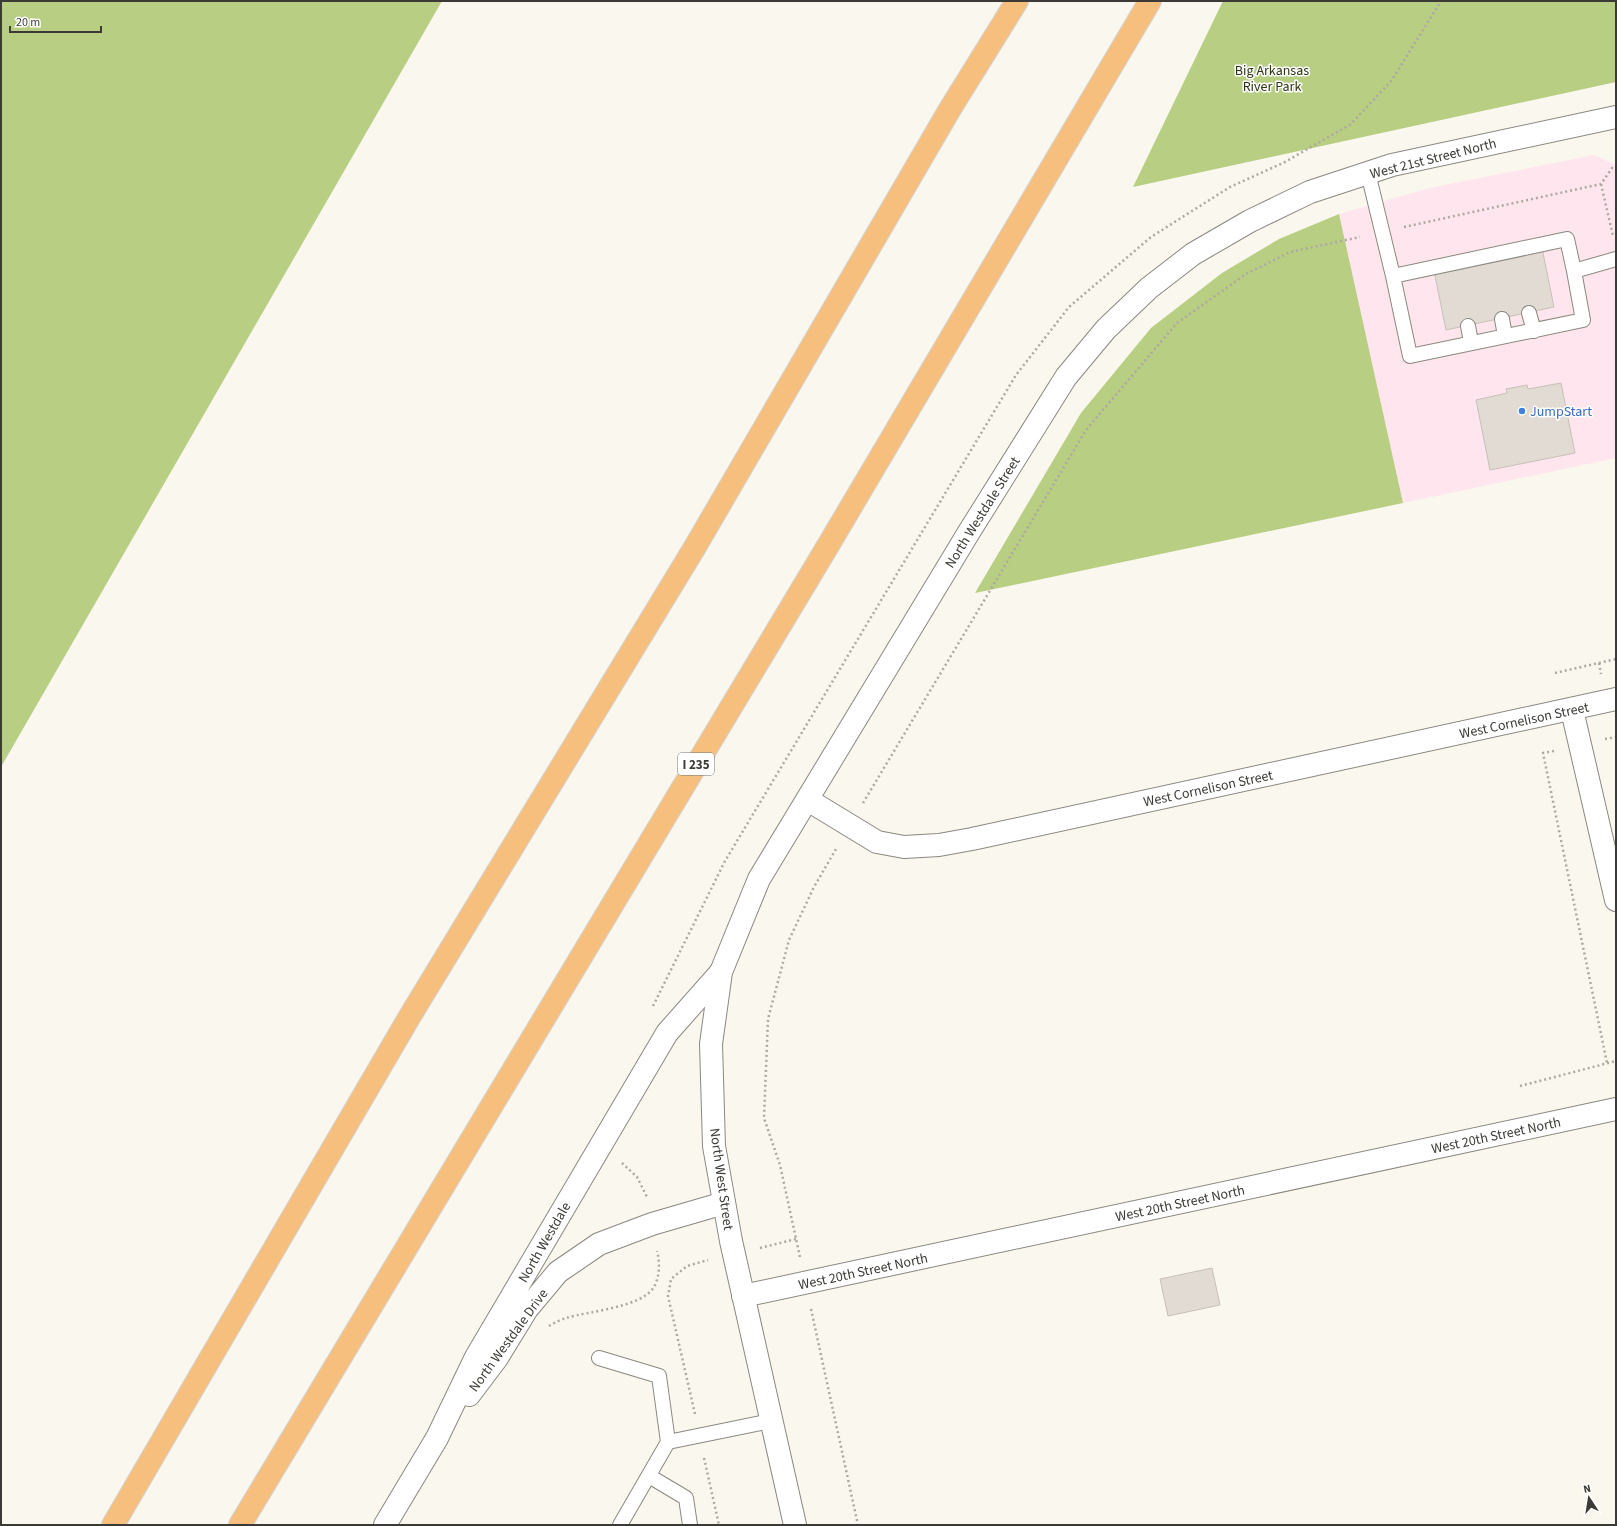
<svg xmlns="http://www.w3.org/2000/svg" width="1617" height="1526" viewBox="0 0 1617 1526" font-family="'Source Sans 3',sans-serif">
  <style>
    .commercial { fill: #ffe5ed }
    .green { fill: #b8ce82 }
    .building { fill: #e1dbd3; stroke: #c7c0b9 }
    .lines { fill: none; stroke-linecap: round; stroke-linejoin: round }
    .service-casing { stroke: #8a8880; stroke-width: 16 }
    .minor-casing { stroke: #8a8880; stroke-width: 24 }
    .secondary-casing { stroke: #8a8880; stroke-width: 24 }
    .motorway-casing { stroke: #d4d4d3; stroke-width: 24 }
    .path { stroke: #aba9a2; stroke-width: 2.5; stroke-dasharray: 2 3; stroke-linecap: butt }
    .service { stroke: #fff; stroke-width: 14 }
    .minor { stroke: #fff; stroke-width: 22 }
    .secondary { stroke: #fff; stroke-width: 22 }
    .motorway { stroke: #f7bf7e; stroke-width: 22 }
    .shop-dot { fill: #3f7fe0; stroke: #fff; stroke-width: 1.5 }
    .labels { text-anchor: middle; stroke-width: 3; stroke-linejoin: round; paint-order: stroke }
    .shield { fill: #fff; stroke: #767572; stroke-width: 1 }
    .shield-label { font-size: 13px; font-weight: bold; fill: #3b3a36 }
    .park-label { font-size: 14px; fill: #2c3611; stroke: #fff }
    .street-label { font-size: 14px; fill: #3b3a36; stroke: #fff }
    .shop-label { font-size: 14px; fill: #366cbe; stroke: #fff; text-anchor: start }
  </style>
  <rect width="100%" height="100%" fill="#f9f7ee"/>
  <path class="commercial" d="M1594 155 1614 164 1616 168V458L1403 503 1339 214 1430 188Z"/>
  <path class="green" d="M1 1H442L1 767Z
    M1223 1H1616V82L1133 187Z
    M1339 214 1403 503 975 593 1081 413 1151 328 1222 273 1279 239Z"/>
  <path class="building" d="M1542 248 1554 307 1446 330 1434 271Z
    M1561 383 1575 453 1490 470 1476 400 1507 393 1506 389 1527 385 1528 389Z
    M1212 1268 1220 1305 1168 1316 1160 1279Z"/>
  <g class="lines">
    <g class="service-casing">
      <path id="service" d="M1368 173 1393 276 1567 239 1574 271 1616 259
        M1393 276 1410 356 1583 320 1574 271
        M1529 313 1534 331
        M1502 319 1505 336
        M1468 326 1471 342
        M599 1358 659 1376 668 1442
        M649 1476 686 1498 690 1525
        M620 1525 668 1442 771 1421"/>
    </g>
    <g class="minor-casing">
      <path id="minor" d="M1572 710 1616 900
        M808 800 877 842 904 847 939 845 972 839 1616 699
        M743 1296 1616 1109
        M469 1395 497 1358 527 1309 558 1272 599 1244 652 1224 724 1203
        M385 1525 437 1438 476 1357 667 1033 721 972"/>
    </g>
    <g class="secondary-casing">
      <path id="secondary" d="M795 1525 731 1241 714 1146 711 1044 721 972 759 879 969 532 1066 377 1106 329 1149 288 1193 254 1250 221 1310 192 1392 165 1616 117"/>
    </g>
    <g class="motorway-casing">
      <path id="motorway" d="M113 1525 410 1016 695 547 950 109 1017 1
        M240 1525 829 544 1150 1"/>
    </g>
    <path class="path" d="M1601 184 1613 236
      M1404 227 1601 184 1612 168H1616
      M1599 663 1601 674
      M1555 673 1616 659
      M1605 739 1616 737
      M1554 751 1543 753 1607 1063
      M863 803 1086 430 1177 323 1246 274 1290 252 1360 237
      M653 1006 725 861 1016 375 1069 307 1151 237 1230 187 1285 162 1351 124 1392 80 1441 1
      M1520 1086 1616 1061
      M622 1163 637 1177 647 1197
      M760 1248 796 1239
      M800 1257 780 1165 764 1118 768 1019 789 940 814 887 836 849
      M811 1309 858 1525
      M549 1326C554 1323 560 1320 566 1318 588 1311 641 1308 654 1287 660 1276 660 1262 657 1251
      M695 1414 668 1296 671 1279 687 1266 708 1260
      M704 1458 719 1525"/>
    <use href="#service" class="service"/>
    <use href="#minor" class="minor"/>
    <use href="#secondary" class="secondary"/>
    <use href="#motorway" class="motorway"/>
  </g>
  <circle class="shop-dot" cx="1522" cy="411" r="4"/>
  <g class="labels">
    <rect class="shield" x="678" y="753" width="36" height="22" rx="3"/>
    <g class="shield-label">
      <text x="696" y="769">I 235</text>
    </g>
    <g class="park-label">
      <text x="1272" y="75">Big Arkansas<tspan x="1272" dy="16">River Park</tspan></text>
    </g>
    <g class="street-label">
      <text transform="translate(1433 158) rotate(-14)" y="5">West 21st Street North</text>
      <text transform="translate(982 512) rotate(-58)" y="5">North Westdale Street</text>
      <text transform="translate(1524 720) rotate(-12)" y="5">West Cornelison Street</text>
      <text transform="translate(1208 788) rotate(-12)" y="5">West Cornelison Street</text>
      <text transform="translate(1496 1135) rotate(-12)" y="5">West 20th Street North</text>
      <text transform="translate(722 1179) rotate(82)" y="5">North West Street</text>
      <text transform="translate(1180 1203) rotate(-12)" y="5">West 20th Street North</text>
      <text transform="translate(544 1242) rotate(-60)" y="5">North Westdale</text>
      <text transform="translate(863 1271) rotate(-12)" y="5">West 20th Street North</text>
      <text transform="translate(508 1340) rotate(-54)" y="5">North Westdale Drive</text>
    </g>
    <g class="shop-label">
      <text x="1530" y="416">JumpStart</text>
    </g>
  </g>
  <rect width="1617" height="1526" fill="none" stroke="#3b3a36" stroke-width="4"/>
  <g transform="translate(1589 1498) rotate(348)" stroke="#ffffff" stroke-width="3" paint-order="stroke">
  <path d="M0-3L7 15L0 10L-7 15Z" fill="#3b3a36"/>
  <text y="-6" font-size="11" font-weight="bold" text-anchor="middle" fill="#3b3a36">N</text>
  </g>
  <path d="M10 26v6h91v-6" fill="none" stroke="#3b3a36" stroke-width="2"/>
  <text x="16" y="26" font-size="12" fill="#3b3a36" stroke="#ffffff" stroke-width="3" paint-order="stroke">20 m</text>
</svg>
